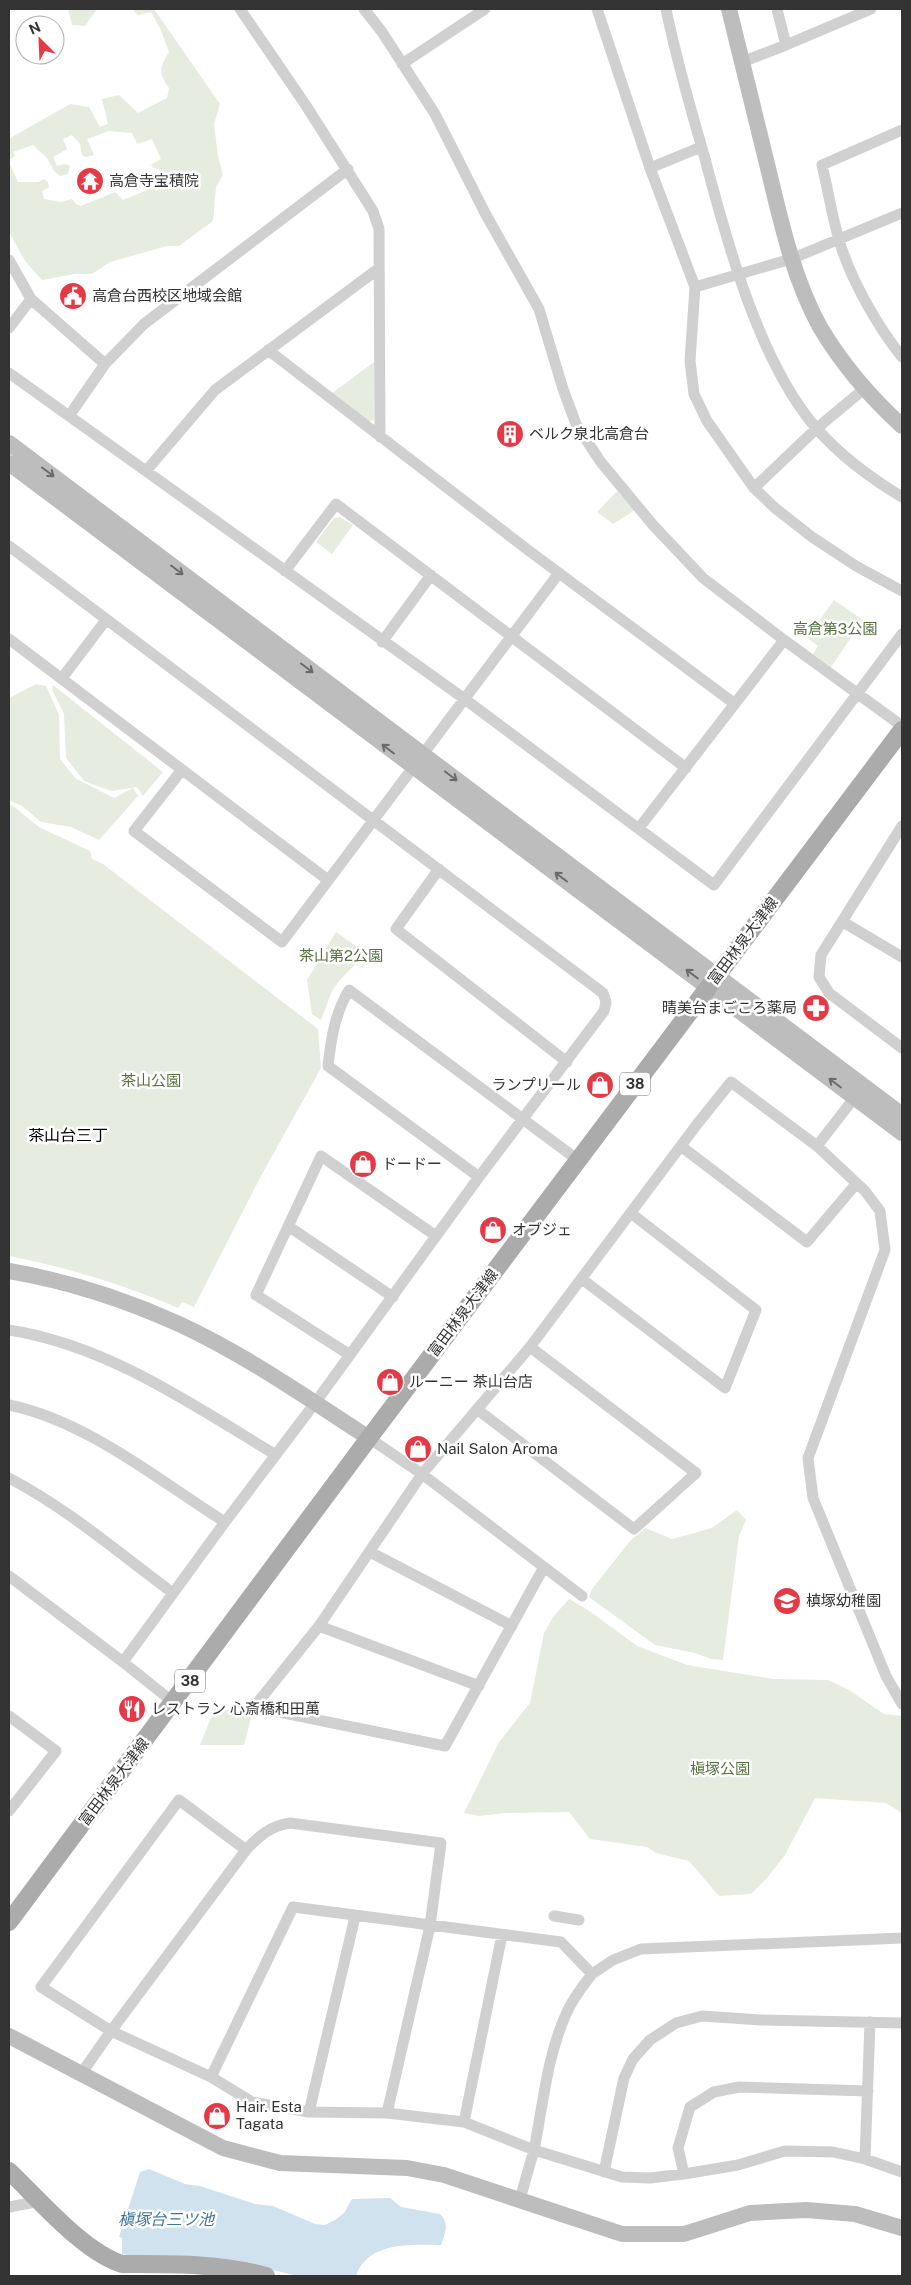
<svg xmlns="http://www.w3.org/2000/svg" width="911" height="2285" viewBox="0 0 911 2285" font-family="'Public Sans','Noto Sans JP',sans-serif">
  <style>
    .green { fill: #e6ecdf }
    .water { fill: #cfe2ee }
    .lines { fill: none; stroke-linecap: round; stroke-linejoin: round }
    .street { stroke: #d0d0d0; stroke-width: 11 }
    .secondary { stroke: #bdbdbd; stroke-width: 16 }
    .primary { stroke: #ababab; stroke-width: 18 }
    .oneway { stroke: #6a6a6a }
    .labels { text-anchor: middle; stroke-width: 5; stroke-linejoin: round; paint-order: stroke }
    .shield { fill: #fff; stroke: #707070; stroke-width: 1 }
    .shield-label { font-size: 14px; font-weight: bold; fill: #333 }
    .poi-label { font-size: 15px; fill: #333; stroke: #fff; text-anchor: start }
    .park-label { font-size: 15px; fill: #56703f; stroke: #fff }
    .street-label { font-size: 15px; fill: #333; stroke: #fff }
    .neighbourhood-label { font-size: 16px; fill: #000; stroke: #fff }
    .water-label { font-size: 16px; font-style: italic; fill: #3f7597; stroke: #fff }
  </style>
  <rect width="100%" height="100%" fill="#fff"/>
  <path class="green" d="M68 9H97L85 26 72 25Z
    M132 9H154L220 104 214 124 218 156 223 175 216 187 213 221 179 246H167L110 262 92 274H75L42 280 25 261 9 232V162L18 182H38L44 179 48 182 49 187 42 191 44 199 61 202 72 199 76 204 81 206 115 192 123 200 165 183 159 169 153 168 151 165 161 159 152 139 137 144 132 133 109 131 87 139 94 155 86 157 82 155 80 144 72 135 63 139 67 149 53 157 57 166 65 164 70 166 68 174 60 176 54 171 47 158 33 145 13 152 15 156 9 160V141L12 137 70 104 89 107 100 127 108 124 102 99 119 95 138 113 167 98 169 88C158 72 159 69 169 52L160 28 151 12 138 15Z
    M374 362V420L369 422 331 394Z
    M617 491 635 510 613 524 597 512Z
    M340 517 353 525 332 554 316 542 334 518Z
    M834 600 863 620 831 667 813 654 818 646 807 638Z
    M36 684 46 686 59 715 60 759 75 778 114 798 133 788 138 796 99 840 71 827 41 822 22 806 9 800V698Z
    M53 685 163 772 143 796 137 787 111 791 84 781 66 758 64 714 52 690Z
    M9 805 13 806 39 827 90 851 92 859 103 864 318 1029 321 1068 261 1176 194 1307 182 1302 178 1308C123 1284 68 1268 9 1256Z
    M336 932 366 953 339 981 332 991 321 1020 312 1014 307 980Z
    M737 1510 746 1520 739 1536 723 1660 711 1659 695 1653 655 1645 589 1597 592 1589 630 1541 645 1528 672 1539 712 1528Z
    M569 1599 588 1610 637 1646 687 1665 774 1679 828 1680 849 1690 884 1714 902 1716V1813L886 1803 815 1798 785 1855 767 1878 751 1894 719 1896 689 1861 656 1853 647 1847 590 1839 569 1812 506 1813 479 1816 464 1813 499 1742 530 1703 544 1633 553 1617Z
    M215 1708 252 1714 244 1745H200Z"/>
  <path class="water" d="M149 2169 185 2184 200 2186 255 2204 273 2206 315 2224 325 2225 335 2220 344 2213 352 2199 390 2198 401 2207 440 2214C450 2224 445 2233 441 2245 411 2245 368 2241 356 2276H298L248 2264 138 2257 122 2254V2238L119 2237 140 2172Z"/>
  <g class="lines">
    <path class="street" d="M240 9 305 104 373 211 379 229 380 437
      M364 9 382 32 435 114 485 213 539 309 563 389 576 424 600 461 653 525 703 578 784 640 902 726
      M597 9 650 168 695 287 690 361 694 394 707 421 754 488 775 508 812 537 856 566 902 591
      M666 9C676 58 690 107 704 155 726 239 759 363 817 429 841 456 872 479 902 497
      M777 9 786 45 871 9
      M742 62 786 45
      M402 64 485 9
      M902 130 822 165C828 190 832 216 839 240 850 278 877 326 902 357
      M650 168 701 147
      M9 260 31 299 9 328
      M695 287 791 259 902 213
      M31 299 105 364
      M268 350 528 550 735 704
      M9 373 466 700 714 885 902 634
      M69 416 105 364 144 324 348 169
      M146 471 215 390 378 269
      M754 488 816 429 864 389
      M9 546 603 993 606 1002 604 1011 479 1177 315 1403 225 1522 123 1662
      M285 571 336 504 686 768
      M9 639 328 880
      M382 642 431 575
      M62 678 106 620
      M181 771 134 831 282 942 559 573
      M902 826 821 955 819 977 829 993 902 1048
      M639 828 784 640
      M439 869 396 929 567 1062
      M843 922 902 957
      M817 1146 855 1097
      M682 1147 807 1242 856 1184
      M479 1177 328 1066C331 1039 335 1013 349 990L578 1160
      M288 1226 393 1297
      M582 1279 725 1388 756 1310 632 1214
      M9 1330C107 1345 193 1405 276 1455
      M350 1355 256 1295 321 1156 436 1236
      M9 1405C87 1421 158 1480 225 1522
      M478 1410 634 1529 696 1473 530 1347
      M369 1438 422 1474 582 1596
      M9 1478C68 1509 119 1553 173 1593
      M370 1552 512 1626
      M544 1567 445 1746 254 1707 319 1626 422 1474 530 1347 698 1123 731 1082 817 1146 865 1191 880 1211 885 1250 808 1458 813 1498 886 1676 902 1704
      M9 1576 123 1662 173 1702
      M319 1626 479 1686
      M9 1716 56 1751 9 1811
      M554 1916 579 1920
      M592 1974 613 1960 641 1949 902 1938
      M81 2074 111 2031 246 1850C259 1836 270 1826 290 1823L441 1843 430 1926 387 2113 309 2112 252 2102 211 2077 111 2031 41 1987 179 1800 246 1850
      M211 2077 293 1907 561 1942 592 1974C583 1986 573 1998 567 2012 547 2055 543 2105 534 2150L464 2122 387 2113
      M309 2112 355 1917
      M464 2122 502 1935
      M865 2159 870 2022
      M604 2172 624 2078 633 2059 650 2040 676 2023 702 2016 761 2020 902 2023
      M684 2174 678 2148 690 2107 714 2092 739 2087 868 2091
      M520 2199 534 2150 622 2177 650 2178 684 2174 738 2165 785 2151 833 2152 865 2159 902 2172
      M9 2207 41 2201"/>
    <path class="secondary" d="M729 9C742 62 755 115 768 168 781 222 793 278 820 327 842 364 870 397 902 426
      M9 443 902 1115
      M9 463 902 1133
      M9 1271C68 1281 124 1299 179 1324 246 1355 307 1398 369 1438
      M9 2036 223 2148 280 2163 407 2168 444 2175 622 2234H684L750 2213 806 2210 855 2214 902 2228"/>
    <path class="primary" d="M9 1922 369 1438 902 730
      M9 2171C39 2199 83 2252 122 2264 171 2264 219 2263 266 2276"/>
  </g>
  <defs><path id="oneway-shaft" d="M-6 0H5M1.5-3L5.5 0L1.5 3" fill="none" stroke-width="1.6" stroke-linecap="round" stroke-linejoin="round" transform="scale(1.25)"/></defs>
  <g class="oneway">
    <use href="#oneway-shaft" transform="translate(48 472) rotate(37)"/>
    <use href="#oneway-shaft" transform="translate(177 570) rotate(37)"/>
    <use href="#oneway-shaft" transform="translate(307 668) rotate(37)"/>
    <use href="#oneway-shaft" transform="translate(388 749) rotate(-143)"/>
    <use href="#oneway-shaft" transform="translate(451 776) rotate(37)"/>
    <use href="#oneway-shaft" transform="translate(561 877) rotate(-143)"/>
    <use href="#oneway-shaft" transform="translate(692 974) rotate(-143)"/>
    <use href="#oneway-shaft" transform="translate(835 1083) rotate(-143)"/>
  </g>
  <defs>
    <g id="temple-disc" transform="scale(1.4375)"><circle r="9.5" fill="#e63946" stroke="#fff"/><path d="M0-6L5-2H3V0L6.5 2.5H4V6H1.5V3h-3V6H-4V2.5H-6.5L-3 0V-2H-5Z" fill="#fff"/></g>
    <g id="civic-disc" transform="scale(1.4375)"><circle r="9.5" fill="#e63946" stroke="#fff"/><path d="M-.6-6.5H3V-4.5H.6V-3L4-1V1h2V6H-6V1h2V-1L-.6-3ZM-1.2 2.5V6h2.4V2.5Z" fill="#fff"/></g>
    <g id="building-disc" transform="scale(1.4375)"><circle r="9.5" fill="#e63946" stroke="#fff"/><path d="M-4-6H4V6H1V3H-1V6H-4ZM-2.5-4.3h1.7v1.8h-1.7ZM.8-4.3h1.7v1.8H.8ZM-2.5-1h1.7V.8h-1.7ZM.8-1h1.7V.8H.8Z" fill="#fff"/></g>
    <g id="pharmacy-disc" transform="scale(1.4375)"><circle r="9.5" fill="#e63946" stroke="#fff"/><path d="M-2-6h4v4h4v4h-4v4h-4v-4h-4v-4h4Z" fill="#fff"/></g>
    <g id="shop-disc" transform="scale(1.4375)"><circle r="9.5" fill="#e63946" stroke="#fff"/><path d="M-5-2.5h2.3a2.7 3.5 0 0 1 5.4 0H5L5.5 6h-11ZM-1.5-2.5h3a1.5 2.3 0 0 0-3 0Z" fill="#fff"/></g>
    <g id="school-disc" transform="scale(1.4375)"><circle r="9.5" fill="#e63946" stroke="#fff"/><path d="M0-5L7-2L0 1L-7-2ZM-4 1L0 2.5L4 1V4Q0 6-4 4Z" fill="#fff"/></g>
    <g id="restaurant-disc" transform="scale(1.4375)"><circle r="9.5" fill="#e63946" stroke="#fff"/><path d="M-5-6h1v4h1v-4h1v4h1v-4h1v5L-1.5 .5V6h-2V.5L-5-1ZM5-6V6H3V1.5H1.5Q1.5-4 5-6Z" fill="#fff"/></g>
  </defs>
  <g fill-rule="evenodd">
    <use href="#temple-disc" x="90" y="181"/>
    <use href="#civic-disc" x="73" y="296"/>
    <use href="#building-disc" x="510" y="434"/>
    <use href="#pharmacy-disc" x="816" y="1008"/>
    <use href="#shop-disc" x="600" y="1085"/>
    <use href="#shop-disc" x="363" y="1164"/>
    <use href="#shop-disc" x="493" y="1230"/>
    <use href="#shop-disc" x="390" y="1382"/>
    <use href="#shop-disc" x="418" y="1449"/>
    <use href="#school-disc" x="787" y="1601"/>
    <use href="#restaurant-disc" x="132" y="1709"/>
    <use href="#shop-disc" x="217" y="2116"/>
  </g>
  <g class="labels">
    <g class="shield">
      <rect x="620" y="1072.5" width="30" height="23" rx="4"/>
      <rect x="175" y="1669.5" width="30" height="23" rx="4"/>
    </g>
    <g class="shield-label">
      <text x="635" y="1089">38</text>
      <text x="190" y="1686">38</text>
    </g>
    <g class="poi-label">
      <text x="109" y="186">高倉寺宝積院</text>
      <text x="92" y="301">高倉台西校区地域会館</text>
      <text x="529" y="439">ベルク泉北高倉台</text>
      <text x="797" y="1013" text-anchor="end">晴美台まごころ薬局</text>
      <text x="581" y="1090" text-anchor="end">ランプリール</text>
      <text x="382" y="1169">ドードー</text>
      <text x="512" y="1235">オブジェ</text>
      <text x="409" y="1387">ルーニー 茶山台店</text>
      <text x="437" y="1454">Nail Salon Aroma</text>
      <text x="806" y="1606">槙塚幼稚園</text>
      <text x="151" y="1714">レストラン 心斎橋和田萬</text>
      <text x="236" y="2112">Hair. Esta<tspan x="236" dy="17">Tagata</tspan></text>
    </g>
    <g class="park-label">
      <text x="835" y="634">高倉第3公園</text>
      <text x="341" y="961">茶山第2公園</text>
      <text x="151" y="1086">茶山公園</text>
      <text x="720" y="1774">槇塚公園</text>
    </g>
    <g class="street-label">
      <text transform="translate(743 941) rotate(-53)" y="5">富田林泉大津線</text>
      <text transform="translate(463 1313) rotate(-53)" y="5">富田林泉大津線</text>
      <text transform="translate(114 1782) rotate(-53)" y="5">富田林泉大津線</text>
    </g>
    <g class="neighbourhood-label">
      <text x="68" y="1141">茶山台三丁</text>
    </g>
    <g class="water-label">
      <text x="166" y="2225">槇塚台三ツ池</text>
    </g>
  </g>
  <rect width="911" height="2285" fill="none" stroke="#333333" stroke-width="20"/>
  <g transform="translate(40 40) rotate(336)"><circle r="24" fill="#ffffff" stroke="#adadad"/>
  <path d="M0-4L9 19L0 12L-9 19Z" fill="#e63946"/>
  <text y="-8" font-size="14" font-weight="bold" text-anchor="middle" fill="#333333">N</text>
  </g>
</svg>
